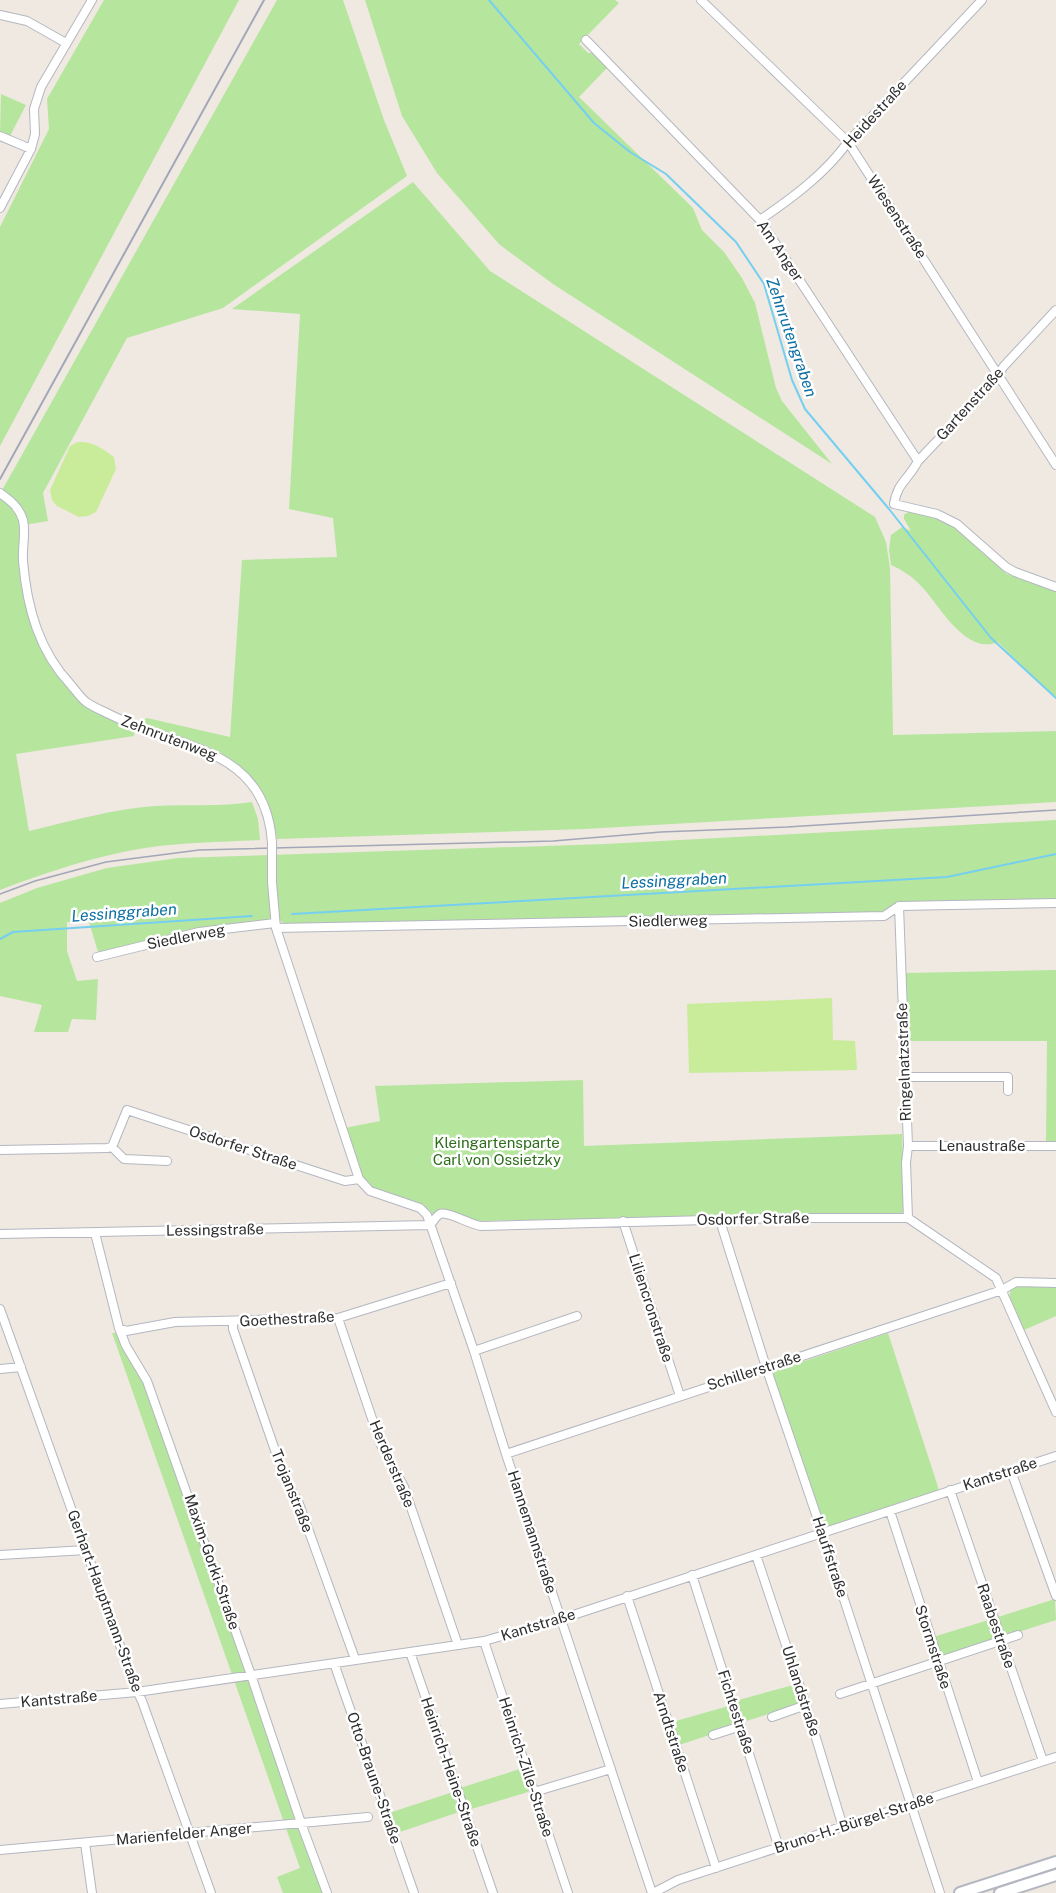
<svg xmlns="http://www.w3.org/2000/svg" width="1056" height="1893" viewBox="0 0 1056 1893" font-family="'Public Sans',sans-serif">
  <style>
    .green { fill: #b6e59e }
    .pitch { fill: #c9ec9a }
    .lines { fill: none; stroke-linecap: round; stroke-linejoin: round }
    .stream { stroke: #75cff0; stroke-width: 2 }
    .minor-casing { stroke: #b4b7c1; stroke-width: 10 }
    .secondary-casing { stroke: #b4b7c1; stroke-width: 14 }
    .minor { stroke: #fff; stroke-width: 8 }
    .secondary { stroke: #fff; stroke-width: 10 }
    .tram { stroke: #a3a6b8; stroke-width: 1.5 }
    .rail { stroke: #a3a6b8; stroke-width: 2 }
    .minor-bridge-casing { stroke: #b4b7c1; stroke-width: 10; stroke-linecap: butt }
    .minor-bridge { stroke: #fff; stroke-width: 8 }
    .labels { text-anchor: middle; stroke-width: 5; stroke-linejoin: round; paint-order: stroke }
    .street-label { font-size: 15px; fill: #2e2e2e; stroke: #fff }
    .park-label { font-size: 15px; fill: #2c6e1b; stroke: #fff }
    .water-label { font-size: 16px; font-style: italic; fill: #0d6fa3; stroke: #fff }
  </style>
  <rect width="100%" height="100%" fill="#efe9e1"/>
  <path class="green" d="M104 0H239L0 446V227L49 129 47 99Z
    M277 0H343L384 120 407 176 223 308 127 338 43 493 48 521 24 525 23 559 39 638 87 702 135 727 134 736 16 754 29 831C71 821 113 809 155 806 188 804 220 807 252 802L258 819 260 840C222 842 183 842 145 848 95 856 47 872 0 890V494Z
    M365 0H615L619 3 579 44 588 53H593L607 68 579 97 693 208 702 230 724 252 742 278 755 303 776 388 782 401 832 464 553 284 500 245 437 173 402 116Z
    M1 94 26 105 10 136 0 132Z
    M413 182 490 271 875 517 886 542 890 568 893 735 1056 731V802L584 829 277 839C270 796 245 761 204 745 184 737 163 733 143 724L140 722 147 718 230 737 242 560 337 557 333 518 289 509 300 314 232 309Z
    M911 510 937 517 950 524 1007 574 1056 591V699L998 642C965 656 939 604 921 586 912 576 902 570 891 565L889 550 891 535 902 527 911 531 904 519V515Z
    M1056 820V899L900 903 883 913 285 925 279 919 198 929 99 955 89 922H67V951L77 981 98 979 96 1020 72 1019 68 1032H34L42 1005 0 996V903L37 888 107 868 178 858 605 844Z
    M1056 970V1141H1046L1047 1041H906L905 973Z
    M583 1080 584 1146 902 1134 904 1208 902 1213 896 1215 472 1221C459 1215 445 1203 433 1214L423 1204 372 1187 362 1177 345 1128 380 1121 375 1086Z
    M1020 1284 1056 1285V1316L1024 1330 1009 1298 1011 1289Z
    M112 1333H117L145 1383 325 1893H283L277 1877 300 1868Z
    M888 1333 939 1490 826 1527H824L773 1375 775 1371Z
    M1055 1599 1056 1620 1003 1637 995 1618Z
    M992 1619 998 1639 940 1657 933 1637Z
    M797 1684 801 1704 743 1722 735 1701Z
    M732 1705 737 1722 734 1727 679 1745 669 1723Z
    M523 1768 530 1788 528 1792 468 1810 457 1789Z
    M453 1792 459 1812 397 1833 389 1813Z"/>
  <path class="pitch" d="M78 442C93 441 103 449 114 457L116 469 96 512 88 516 79 517 57 506 52 500 50 490 70 446Z
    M832 998 833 1040 855 1041 857 1070 689 1073 687 1004Z"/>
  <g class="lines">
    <path class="stream" d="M489 0 594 123 630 152 666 174 736 242 764 284 792 380 805 409 889 509 991 638 1056 698
      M292 914 947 877 1056 854
      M0 939 13 932 252 916"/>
    <g class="minor-casing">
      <path id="minor" d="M701 0 848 142 1056 465
        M0 15 27 21 66 43
        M586 40 760 220 918 461
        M0 136 31 149
        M0 208 31 149 35 134 34 109 41 87 92 0
        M760 220C792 198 825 174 848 142L982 0
        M1056 310 1004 366 991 384 918 461C909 479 897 483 894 504L937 514 957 524 1006 567 1015 572 1056 587
        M0 493C11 501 19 507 23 520 26 533 22 548 23 561 27 608 39 651 71 685 76 691 81 698 86 702 93 707 103 711 111 715 178 749 266 746 272 843
        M272 853V882L276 928 359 1179 370 1191 420 1208 427 1215 474 1351 506 1454 652 1893
        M899 906 908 1146 906 1163 908 1218
        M276 928 884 916 899 906 1056 903
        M97 957 199 932 275 923
        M905 1077H1008V1091
        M908 1146H1056
        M112 1147 124 1159 167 1161
        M0 1150 107 1148 112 1147 127 1110 345 1181 359 1179
        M722 1220V1227L766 1367 822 1532 940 1893
        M623 1221 680 1396
        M430 1225C433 1222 436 1216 440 1214 448 1211 471 1225 481 1226L778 1218H908L996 1278 1056 1412
        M95 1233 119 1328 126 1346 147 1381 251 1675 301 1823 327 1893
        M0 1234 430 1225
        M0 1309 133 1682 142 1701 211 1893
        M338 1318 381 1445 404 1487 458 1645
        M233 1321V1329L286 1482 298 1501 355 1659
        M119 1328 126 1331 175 1322 338 1318 451 1283
        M474 1351 577 1316
        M0 1369 21 1367
        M506 1454 1002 1290 1016 1282 1056 1283
        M1011 1471 1056 1596
        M950 1490 1043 1761
        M890 1511 978 1782
        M0 1555 86 1550
        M756 1555 806 1705 843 1827
        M692 1575 779 1848
        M627 1596 716 1868
        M484 1641 568 1893
        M410 1652 493 1893
        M334 1663 414 1893
        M840 1694 1018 1635
        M0 1704 137 1692 458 1645 484 1641 561 1619 1056 1456
        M772 1717 806 1705
        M713 1735 741 1726
        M534 1792 611 1769
        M85 1843 92 1893
        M0 1850 368 1817
        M653 1893 678 1880 1056 1757"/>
    </g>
    <g class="secondary-casing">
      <path id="secondary" d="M960 1893 1056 1862
        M1000 1893 1056 1875"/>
    </g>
    <use href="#minor" class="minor"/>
    <use href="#secondary" class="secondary"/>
    <path class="tram" d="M0 894 35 881 106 862 199 850 553 841 661 832 787 827 1056 810"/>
    <path class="rail" d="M0 479 264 0"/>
    <g class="minor-bridge-casing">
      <path id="minor-bridge" d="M272 843V853"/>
    </g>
    <use href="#minor-bridge" class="minor-bridge"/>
  </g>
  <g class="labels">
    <g class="street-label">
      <text transform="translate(875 114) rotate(-48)" y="5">Heidestraße</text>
      <text transform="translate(897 217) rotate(57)" y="5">Wiesenstraße</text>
      <text transform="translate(780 251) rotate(56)" y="5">Am Anger</text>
      <text transform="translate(970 404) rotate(-48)" y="5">Gartenstraße</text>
      <text transform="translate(169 738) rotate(21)" y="5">Zehnrutenweg</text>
      <text transform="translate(668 921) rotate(-1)" y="5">Siedlerweg</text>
      <text transform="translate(186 937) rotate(-11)" y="5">Siedlerweg</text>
      <text transform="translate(904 1062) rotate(-92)" y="5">Ringelnatzstraße</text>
      <text x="982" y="1151">Lenaustraße</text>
      <text transform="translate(243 1148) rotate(18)" y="5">Osdorfer Straße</text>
      <text transform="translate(753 1219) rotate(-1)" y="5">Osdorfer Straße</text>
      <text transform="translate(215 1230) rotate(-1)" y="5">Lessingstraße</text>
      <text transform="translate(651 1308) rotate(72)" y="5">Liliencronstraße</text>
      <text transform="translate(287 1319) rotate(-3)" y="5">Goethestraße</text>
      <text transform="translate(754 1371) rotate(-18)" y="5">Schillerstraße</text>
      <text transform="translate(392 1464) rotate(67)" y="5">Herderstraße</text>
      <text transform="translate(1000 1474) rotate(-18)" y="5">Kantstraße</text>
      <text transform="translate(292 1491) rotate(68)" y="5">Trojanstraße</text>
      <text transform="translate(532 1532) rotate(72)" y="5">Hannemannstraße</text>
      <text transform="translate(830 1557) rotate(72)" y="5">Hauffstraße</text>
      <text transform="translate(212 1562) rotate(71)" y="5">Maxim-Gorki-Straße</text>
      <text transform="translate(105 1601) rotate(70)" y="5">Gerhart-Hauptmann-Straße</text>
      <text transform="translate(538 1625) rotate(-17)" y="5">Kantstraße</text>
      <text transform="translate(996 1626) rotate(71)" y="5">Raabestraße</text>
      <text transform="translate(933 1647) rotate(72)" y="5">Stormstraße</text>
      <text transform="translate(801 1691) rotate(72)" y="5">Uhlandstraße</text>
      <text transform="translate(59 1699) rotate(-5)" y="5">Kantstraße</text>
      <text transform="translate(736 1712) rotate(72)" y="5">Fichtestraße</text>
      <text transform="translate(671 1732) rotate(72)" y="5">Arndtstraße</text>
      <text transform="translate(526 1767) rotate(72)" y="5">Heinrich-Zille-Straße</text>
      <text transform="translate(451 1772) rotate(71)" y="5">Heinrich-Heine-Straße</text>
      <text transform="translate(374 1778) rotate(71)" y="5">Otto-Braune-Straße</text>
      <text transform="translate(854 1823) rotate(-18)" y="5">Bruno-H.-Bürgel-Straße</text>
      <text transform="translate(184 1834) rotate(-5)" y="5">Marienfelder Anger</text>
    </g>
    <g class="park-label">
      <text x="497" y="1148">Kleingartensparte<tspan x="497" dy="17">Carl von Ossietzky</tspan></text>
    </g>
    <g class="water-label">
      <text transform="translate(792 337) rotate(71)" y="6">Zehnrutengraben</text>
      <text transform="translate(674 880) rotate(-3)" y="6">Lessinggraben</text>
      <text transform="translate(124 912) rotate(-4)" y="6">Lessinggraben</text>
    </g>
  </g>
</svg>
